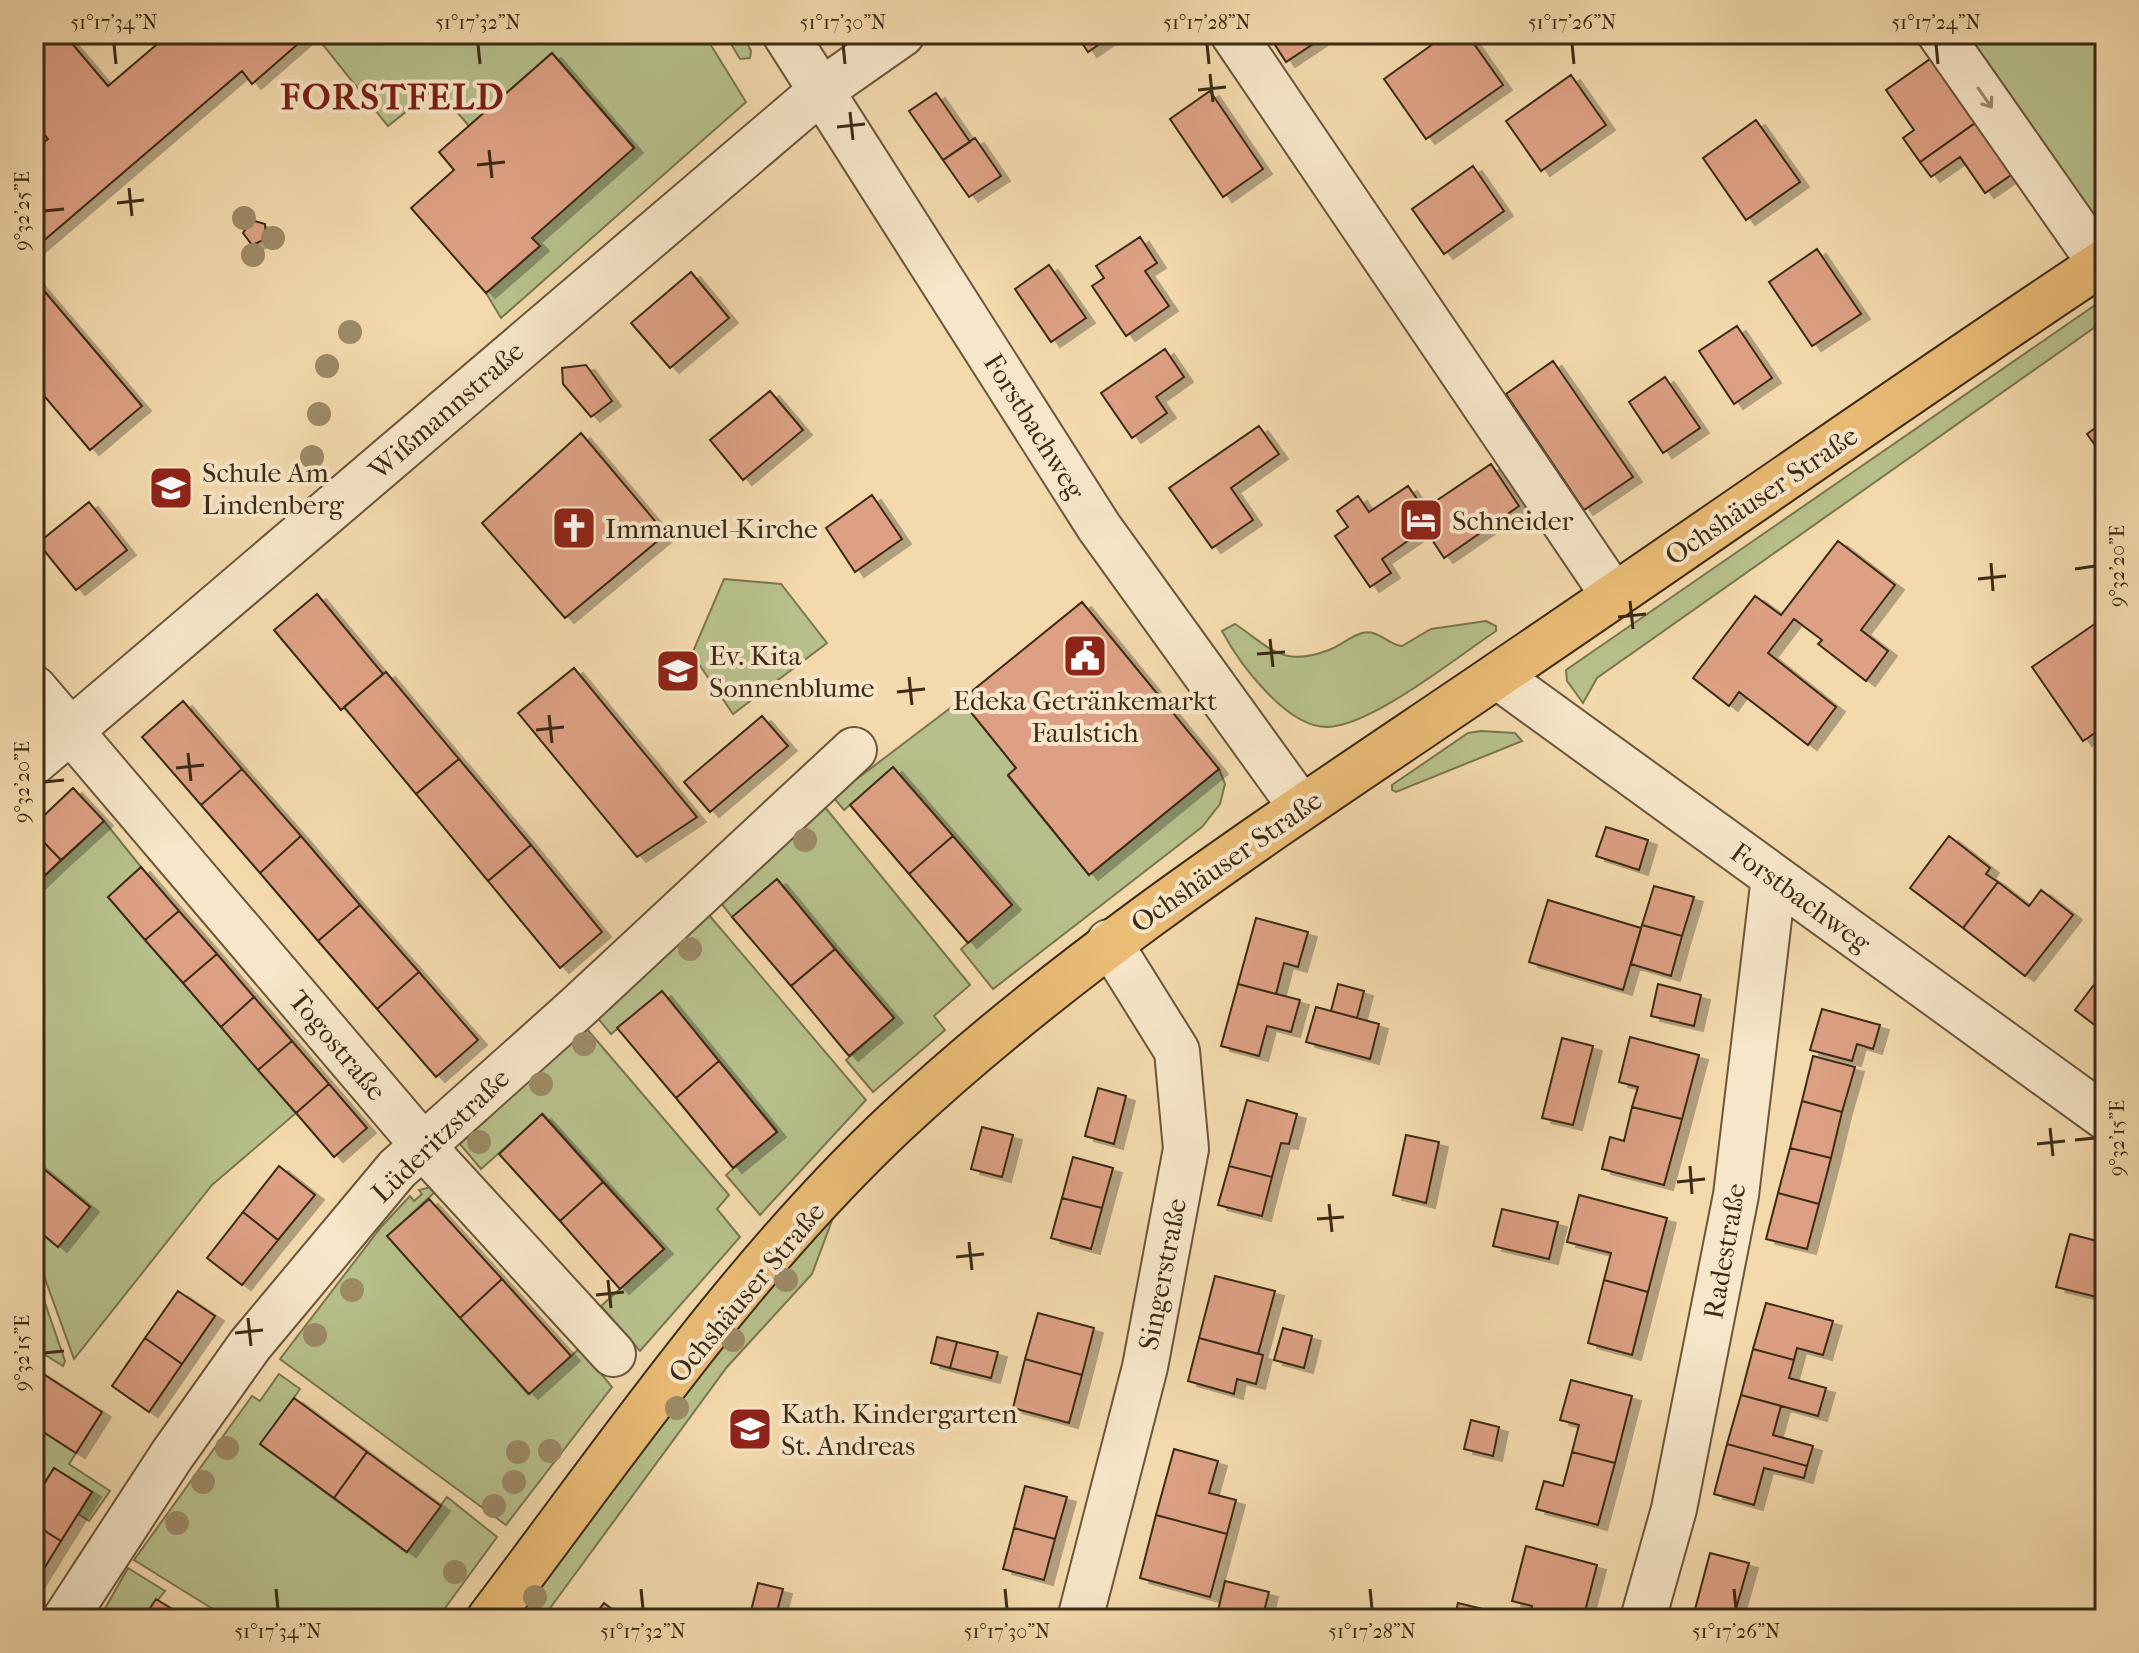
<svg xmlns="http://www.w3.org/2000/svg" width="2139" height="1653" viewBox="0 0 2139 1653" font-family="'IM FELL French Canon',serif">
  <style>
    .green { fill: #b7c08c; stroke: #7a7650; stroke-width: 2 }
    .building { fill: #dda084; stroke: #3d2b15; stroke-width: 2; filter: url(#shadow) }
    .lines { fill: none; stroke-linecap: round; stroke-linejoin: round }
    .minor-casing { stroke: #6a563b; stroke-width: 48 }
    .major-casing { stroke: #3d2b15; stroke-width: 48 }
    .minor { stroke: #f7e6c9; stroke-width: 44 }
    .major { stroke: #eabc76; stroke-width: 44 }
    .tree { fill: #9c8a66 }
    .oneway { stroke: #9a886f }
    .ticks { fill: none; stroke: #3d2b15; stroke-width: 3 }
    .labels { text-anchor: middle; stroke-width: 8; stroke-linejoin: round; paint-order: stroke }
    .street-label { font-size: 28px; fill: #3d2b15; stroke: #f7e6c9 }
    .poi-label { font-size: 28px; fill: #3d2b15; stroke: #f7e6c9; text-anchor: start }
    .district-label { font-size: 36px; font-weight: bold; letter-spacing: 2px; fill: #7a1f14; stroke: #f7e6c9 }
    .neatline { fill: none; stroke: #3d2b15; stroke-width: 3 }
    .ticks-label { font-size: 20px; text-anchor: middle; fill: #3d2b15 }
  </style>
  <defs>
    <filter id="shadow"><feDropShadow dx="9" dy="5" stdDeviation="0" flood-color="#0004"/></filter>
  </defs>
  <rect width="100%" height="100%" fill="#f3d9ac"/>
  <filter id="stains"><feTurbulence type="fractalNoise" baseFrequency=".0025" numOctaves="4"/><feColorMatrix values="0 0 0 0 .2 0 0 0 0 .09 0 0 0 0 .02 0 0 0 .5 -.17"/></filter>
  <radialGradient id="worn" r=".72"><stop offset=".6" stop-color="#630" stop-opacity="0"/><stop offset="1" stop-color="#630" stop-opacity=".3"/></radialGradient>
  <path class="green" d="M318 34H704L746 102 501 318 486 293 539 247 532 238 634 147 552 53 469 126 436 88 388 126 316 36Z
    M725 34H743L751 51 750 58 740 59Z
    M1960 34H2105V211L2090 220Z
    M2101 301 2105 320 1597 678 1583 703 1567 681 1566 670Z
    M724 579 781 584 827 643 733 714 692 654Z
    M1486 621 1496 626V631C1457 657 1370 727 1327 727 1286 727 1239 663 1222 631L1235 624C1271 648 1282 668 1329 650 1340 646 1351 636 1362 633 1379 629 1388 645 1402 646L1431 629Z
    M961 700 1016 768 1008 776 1089 875 1219 769 1225 784 1220 804 1202 827 993 989 961 949 1011 905 893 768 844 810 833 797Z
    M1481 731 1515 733 1522 741 1396 792 1392 790V785L1468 733Z
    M824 806 970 985 934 1016 945 1030 873 1092 846 1060 894 1018 777 880 732 917 722 904Z
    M104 821 141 867 108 897 296 1113 212 1185 74 1359 34 1248 36 1229 58 1247 90 1207 34 1161V886Z
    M709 915 866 1100 760 1215 726 1175 777 1131 662 992 611 1034 596 1016Z
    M586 1028 729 1195 717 1209 740 1237 640 1351 601 1306 664 1249 543 1114 481 1169 460 1144Z
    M431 1187 438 1189 388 1236 528 1394 580 1348 612 1387 506 1525 280 1359 381 1227 410 1196 414 1201 422 1194 419 1190Z
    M834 1215 812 1274 727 1367 542 1619H508L717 1350Z
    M34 1271 65 1361 63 1366 34 1348Z
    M279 1374 300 1389 261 1445 406 1552 447 1497 497 1537 437 1619H229L134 1560 252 1396 260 1401Z
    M34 1426 76 1453 69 1464 110 1491 89 1521 78 1514 92 1492 54 1468 34 1500Z
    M128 1568 165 1591 143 1619H99Z"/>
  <path class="building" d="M34 34H64L108 86 169 34H303L306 37 252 84 242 71 34 249V151L48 139 34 123Z
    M1076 34H1114L1088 52Z
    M1268 34H1328L1286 62Z
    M1447 34H1467L1503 85 1426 139 1384 79Z
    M552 53 634 148 532 238 540 246 486 293 411 208 454 170 439 152Z
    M1933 57 1978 121 1920 162 1903 138 1914 130 1886 90Z
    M1571 75 1606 125 1541 171 1506 121Z
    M1210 91 1263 169 1223 197 1170 119Z
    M936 93 970 142 943 160 909 111Z
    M1756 120 1800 182 1746 220 1703 158Z
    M1978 121 2014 173 1985 193 1960 157 1931 177 1920 162Z
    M975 138 1001 176 969 197 943 160Z
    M1473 166 1504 211 1444 254 1412 209Z
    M251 220 265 224 266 239 252 245 243 233Z
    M1140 237 1157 263 1145 271 1169 306 1126 336 1092 286 1104 278 1096 266Z
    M1817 249 1861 314 1812 346 1769 282Z
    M1049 265 1086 318 1051 342 1015 289Z
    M691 272 729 318 670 368 631 323Z
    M34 279 142 406 90 450 34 384Z
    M1737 326 1772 378 1734 404 1699 351Z
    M1165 349 1184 377 1156 397 1167 413 1132 438 1101 393Z
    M1553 361 1633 477 1584 510 1506 394Z
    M586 365 612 401 591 417 563 384 562 368Z
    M1665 377 1700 428 1663 453 1629 402Z
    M770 391 803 430 743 480 710 440Z
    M2105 421V459L2087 434Z
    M1259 426 1279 454 1231 488 1253 520 1212 548 1169 488Z
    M581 433 666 534 565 618 482 523Z
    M1491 464 1519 506 1444 558 1425 529 1382 559 1391 573 1370 587 1335 536 1348 527 1337 511 1358 496 1369 512 1408 486 1424 509Z
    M872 495 902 539 855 572 826 528Z
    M89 502 127 550 76 590 38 543Z
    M1838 541 1895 585 1861 630 1888 651 1866 681 1818 644 1822 640 1794 619 1768 653 1836 707 1808 745 1739 692 1729 706 1693 678 1755 596 1781 615Z
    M317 594 383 674 341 710 274 630Z
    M1082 602 1219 769 1089 875 1008 775 1016 768 961 700Z
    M2102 619 2105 623V726L2083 741 2032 667Z
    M574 668 697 817 637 857 518 713Z
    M386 672 459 759 416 794 344 707Z
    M183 701 242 769 201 805 142 737Z
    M762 716 788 746 710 812 684 782Z
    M459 759 531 845 488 881 416 794Z
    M893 767 953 836 909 874 850 805Z
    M242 769 301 836 260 873 201 805Z
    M73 788 104 821 61 860 34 832V825Z
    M1606 827 1648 840 1639 870 1596 856Z
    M34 832 61 860 34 886Z
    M301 836 360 905 318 941 260 873Z
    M953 836 1012 905 968 943 909 874Z
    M1949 836 1990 868 1986 874 1998 882 1963 928 1910 888Z
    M531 845 602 932 560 968 488 881Z
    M141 867 179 911 145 940 108 897Z
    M777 879 835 949 791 986 732 917Z
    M1998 882 2029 906 2041 890 2073 915 2025 976 1963 928Z
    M1654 886 1694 897 1682 936 1642 925Z
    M1548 900 1641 928 1623 990 1529 962Z
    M360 905 419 972 377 1009 318 941Z
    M179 911 217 954 183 983 145 940Z
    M1256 918 1308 932 1298 967 1284 963 1276 994 1238 984Z
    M1642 925 1682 936 1671 976 1631 964Z
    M835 949 894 1018 849 1056 791 986Z
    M217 954 254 997 221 1027 183 983Z
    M2105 970V1033L2075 1010Z
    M419 972 478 1040 436 1077 377 1009Z
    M1238 984 1300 1000 1291 1032 1267 1026 1259 1056 1221 1046Z
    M1338 984 1364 991 1357 1018 1331 1011Z
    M1658 984 1701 995 1694 1026 1651 1016Z
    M662 991 719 1061 676 1098 617 1028Z
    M254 997 292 1041 258 1070 221 1027Z
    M1316 1007 1379 1024 1370 1059 1306 1042Z
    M1822 1009 1880 1025 1873 1049 1857 1044 1852 1061 1810 1050Z
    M1630 1037 1699 1055 1682 1119 1632 1107 1638 1087 1619 1082Z
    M1562 1038 1593 1046 1573 1125 1542 1118Z
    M292 1041 329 1084 296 1113 258 1070Z
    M1813 1056 1855 1067 1842 1112 1802 1101Z
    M719 1061 777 1132 733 1168 676 1098Z
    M329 1084 367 1128 334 1157 296 1113Z
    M1098 1088 1126 1096 1114 1144 1085 1136Z
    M1247 1100 1297 1114 1289 1144 1281 1143 1272 1177 1229 1166Z
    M1802 1101 1842 1112 1831 1158 1790 1148Z
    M1632 1107 1682 1119 1664 1185 1602 1169 1610 1137 1624 1141Z
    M542 1114 603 1182 560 1221 499 1154Z
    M982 1127 1013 1135 1002 1177 971 1169Z
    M1406 1135 1439 1142 1426 1203 1393 1195Z
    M1790 1148 1831 1158 1819 1204 1778 1193Z
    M1073 1157 1113 1168 1102 1208 1062 1198Z
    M34 1161 90 1207 58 1247 34 1227Z
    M279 1166 315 1195 278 1240 243 1212Z
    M1229 1166 1272 1177 1262 1216 1218 1205Z
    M603 1182 664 1249 620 1289 560 1221Z
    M1778 1193 1819 1204 1807 1249 1766 1239Z
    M1579 1195 1667 1218 1648 1292 1604 1280 1611 1253 1567 1242Z
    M1062 1198 1102 1208 1091 1249 1051 1238Z
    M429 1199 502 1279 460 1318 387 1236Z
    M1502 1209 1558 1222 1549 1259 1493 1246Z
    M243 1212 278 1240 242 1285 207 1258Z
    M2070 1234 2105 1243V1299L2056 1287Z
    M1215 1276 1275 1291 1258 1354 1199 1338Z
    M502 1279 571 1356 529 1394 460 1318Z
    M1604 1280 1648 1292 1632 1355 1588 1343Z
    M178 1291 215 1316 182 1364 145 1338Z
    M1766 1303 1833 1321 1823 1355 1797 1348 1794 1360 1753 1349Z
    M1038 1313 1094 1328 1082 1375 1025 1359Z
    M1283 1328 1312 1336 1304 1368 1274 1360Z
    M937 1337 957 1342 950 1368 931 1363Z
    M145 1338 182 1364 149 1412 112 1386Z
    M1199 1338 1263 1355 1256 1384 1237 1379 1234 1394 1188 1381Z
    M957 1342 998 1352 991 1378 950 1368Z
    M1753 1349 1794 1360 1789 1378 1826 1388 1818 1416 1741 1395Z
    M1025 1359 1082 1375 1069 1423 1013 1408Z
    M34 1368 102 1412 76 1453 34 1426Z
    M1571 1380 1632 1396 1615 1463 1572 1452 1579 1425 1560 1420Z
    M1741 1395 1781 1406 1773 1435 1813 1446 1807 1466 1727 1444Z
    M294 1398 367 1452 334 1498 260 1444Z
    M1471 1420 1499 1427 1493 1456 1464 1449Z
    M1727 1444 1807 1466 1804 1478 1764 1468 1754 1505 1714 1494Z
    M1174 1449 1218 1461 1209 1493 1236 1500 1227 1534 1156 1515Z
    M367 1452 441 1506 407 1552 334 1498Z
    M1572 1452 1615 1463 1598 1525 1536 1509 1544 1481 1563 1486Z
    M54 1468 92 1492 61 1541 34 1524V1500Z
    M1025 1486 1067 1497 1055 1539 1014 1528Z
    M1156 1515 1227 1534 1210 1597 1140 1578Z
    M34 1524 61 1541 34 1585Z
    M1014 1528 1055 1539 1044 1580 1003 1569Z
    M1526 1546 1597 1565 1583 1619H1529L1532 1606 1512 1601Z
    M1710 1553 1749 1563 1733 1619 1693 1617Z
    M1225 1581 1269 1592 1262 1619H1216Z
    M758 1583 783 1589 775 1619H749Z
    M156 1599 188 1619H143Z
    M604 1603 625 1619H592Z
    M1458 1603 1495 1612 1493 1619H1454Z"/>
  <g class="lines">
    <g class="minor-casing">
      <path id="minor" d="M785 34 1099 527 1301 807
        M1233 34 1614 596
        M1940 34 2105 270
        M1497 676 2105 1117
        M34 688 439 1164 613 1354
        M34 762 822 90 902 34
        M65 1619 172 1455 250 1345 397 1169 578 1007 854 750
        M1080 1619 1145 1367 1186 1149 1177 1051 1109 942
        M1643 1619 1674 1509 1736 1195 1774 877"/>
    </g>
    <g class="major-casing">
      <path id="major" d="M489 1619C617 1450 740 1269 895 1123 1078 952 1289 817 1495 677 1699 539 1900 397 2105 261"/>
    </g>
    <use href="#minor" class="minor"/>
    <use href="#major" class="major"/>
  </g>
  <g class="tree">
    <circle cx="244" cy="218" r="12"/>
    <circle cx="273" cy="238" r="12"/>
    <circle cx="253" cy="255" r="12"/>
    <circle cx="350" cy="332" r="12"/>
    <circle cx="327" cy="366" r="12"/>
    <circle cx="319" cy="414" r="12"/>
    <circle cx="312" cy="457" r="12"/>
    <circle cx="805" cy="840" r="12"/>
    <circle cx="690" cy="949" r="12"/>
    <circle cx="584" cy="1044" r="12"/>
    <circle cx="541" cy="1084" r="12"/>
    <circle cx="479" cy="1142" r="12"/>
    <circle cx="786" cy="1280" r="12"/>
    <circle cx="352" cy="1290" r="12"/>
    <circle cx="315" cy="1335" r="12"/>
    <circle cx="733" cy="1340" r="12"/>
    <circle cx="677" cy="1408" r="12"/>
    <circle cx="227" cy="1448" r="12"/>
    <circle cx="550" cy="1451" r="12"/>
    <circle cx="518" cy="1452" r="12"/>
    <circle cx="203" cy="1482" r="12"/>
    <circle cx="514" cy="1482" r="12"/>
    <circle cx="494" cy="1506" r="12"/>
    <circle cx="177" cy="1523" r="12"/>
    <circle cx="455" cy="1572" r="12"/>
    <circle cx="535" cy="1597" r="12"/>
  </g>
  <defs><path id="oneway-shaft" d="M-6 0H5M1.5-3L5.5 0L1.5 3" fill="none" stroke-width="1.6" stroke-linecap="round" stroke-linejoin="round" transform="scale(2)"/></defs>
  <use class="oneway" href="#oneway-shaft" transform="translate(1985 98) rotate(55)"/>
  <path class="ticks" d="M114 44 116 64M478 44 480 64M843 44 845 64M1207 44 1209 64M1572 44 1574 64M1936 44 1938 64M1210 74 1213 102M1198 90 1226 87M850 112 853 140M837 127 865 124M489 150 492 178M477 165 505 162M129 188 132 216M117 203 144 200M44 211 64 209M1991 563 1993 591M2075 569 2095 566M1978 579 2006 576M1630 601 1633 629M1618 617 1646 614M1270 639 1273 667M1257 654 1285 652M909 677 912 705M897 692 925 689M549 715 552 743M536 730 564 727M188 753 191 781M176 768 204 765M44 782 64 780M2050 1128 2053 1156M2075 1140 2095 1138M2037 1144 2065 1141M1690 1166 1692 1194M1677 1182 1705 1179M1329 1204 1332 1232M1317 1219 1344 1217M969 1242 972 1270M956 1257 984 1254M608 1280 611 1308M596 1295 624 1292M248 1318 251 1346M235 1333 263 1330M44 1353 64 1351M276 1589 278 1609M641 1589 643 1609M1005 1589 1007 1609M1370 1589 1372 1609M1734 1589 1736 1609"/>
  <defs>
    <g id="school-square" transform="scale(2.3)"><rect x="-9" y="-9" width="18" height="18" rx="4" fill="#8f2418" stroke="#f7e6c9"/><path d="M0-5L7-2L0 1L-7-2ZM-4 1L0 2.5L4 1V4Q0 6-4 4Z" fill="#fff"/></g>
    <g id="hotel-square" transform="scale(2.3)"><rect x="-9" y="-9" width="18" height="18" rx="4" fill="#8f2418" stroke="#f7e6c9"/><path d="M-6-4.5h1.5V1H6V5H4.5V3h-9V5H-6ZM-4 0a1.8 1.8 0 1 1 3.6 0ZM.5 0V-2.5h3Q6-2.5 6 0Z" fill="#fff"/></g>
    <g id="church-square" transform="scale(2.3)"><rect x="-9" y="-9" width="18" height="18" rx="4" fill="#8f2418" stroke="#f7e6c9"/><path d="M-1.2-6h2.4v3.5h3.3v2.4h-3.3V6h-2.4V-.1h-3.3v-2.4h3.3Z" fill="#fff"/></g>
    <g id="civic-square" transform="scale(2.3)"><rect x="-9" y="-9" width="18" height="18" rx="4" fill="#8f2418" stroke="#f7e6c9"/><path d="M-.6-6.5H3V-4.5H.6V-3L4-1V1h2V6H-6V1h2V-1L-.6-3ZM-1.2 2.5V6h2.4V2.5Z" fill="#fff"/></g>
  </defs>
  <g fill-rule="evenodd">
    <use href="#school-square" x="171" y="488"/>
    <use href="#hotel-square" x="1421" y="520"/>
    <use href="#church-square" x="574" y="528"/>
    <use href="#civic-square" x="1085" y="656"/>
    <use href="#school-square" x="678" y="671"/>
    <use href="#school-square" x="750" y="1429"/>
  </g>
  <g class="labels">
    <g class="street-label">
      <text transform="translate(446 410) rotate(-41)" y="10">Wißmannstraße</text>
      <text transform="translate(1035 426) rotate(58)" y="10">Forstbachweg</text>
      <text transform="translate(1761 495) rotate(-34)" y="10">Ochshäuser Straße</text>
      <text transform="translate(1226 861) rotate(-35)" y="10">Ochshäuser Straße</text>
      <text transform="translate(1801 897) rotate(36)" y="10">Forstbachweg</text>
      <text transform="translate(338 1045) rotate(50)" y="10">Togostraße</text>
      <text transform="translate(440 1135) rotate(-44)" y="10">Lüderitzstraße</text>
      <text transform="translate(1724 1251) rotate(-80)" y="10">Radestraße</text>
      <text transform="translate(1162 1274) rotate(-79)" y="10">Singerstraße</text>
      <text transform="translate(746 1292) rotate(-50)" y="10">Ochshäuser Straße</text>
    </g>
    <g class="poi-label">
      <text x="202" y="482">Schule Am<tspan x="202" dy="32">Lindenberg</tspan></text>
      <text x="1452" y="530">Schneider</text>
      <text x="605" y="538">Immanuel-Kirche</text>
      <text x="709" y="665">Ev. Kita<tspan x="709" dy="32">Sonnenblume</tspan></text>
      <text x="1085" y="710" text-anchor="middle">Edeka Getränkemarkt<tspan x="1085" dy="32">Faulstich</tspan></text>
      <text x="781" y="1423">Kath. Kindergarten<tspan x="781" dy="32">St. Andreas</tspan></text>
    </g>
    <g class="district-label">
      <text x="393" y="109">FORSTFELD</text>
    </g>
  </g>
  <rect width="2139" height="1653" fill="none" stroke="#f3d9ac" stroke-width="88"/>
  <rect x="44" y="44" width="2051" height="1565" class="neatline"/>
  <g class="ticks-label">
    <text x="114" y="29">51°17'34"N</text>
    <text x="478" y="29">51°17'32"N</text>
    <text x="843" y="29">51°17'30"N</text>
    <text x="1207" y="29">51°17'28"N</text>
    <text x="1572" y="29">51°17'26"N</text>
    <text x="1936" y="29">51°17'24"N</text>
    <text transform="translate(22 211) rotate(-90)" y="7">9°32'25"E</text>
    <text transform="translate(2117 566) rotate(-90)" y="7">9°32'20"E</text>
    <text transform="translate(22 782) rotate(-90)" y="7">9°32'20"E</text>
    <text transform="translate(2117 1138) rotate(-90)" y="7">9°32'15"E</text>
    <text transform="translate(22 1353) rotate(-90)" y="7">9°32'15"E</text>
    <text x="278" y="1638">51°17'34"N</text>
    <text x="643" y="1638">51°17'32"N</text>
    <text x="1007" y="1638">51°17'30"N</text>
    <text x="1372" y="1638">51°17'28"N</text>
    <text x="1736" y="1638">51°17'26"N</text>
  </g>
  <rect width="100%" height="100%" filter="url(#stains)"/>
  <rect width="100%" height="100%" fill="url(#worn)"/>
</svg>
